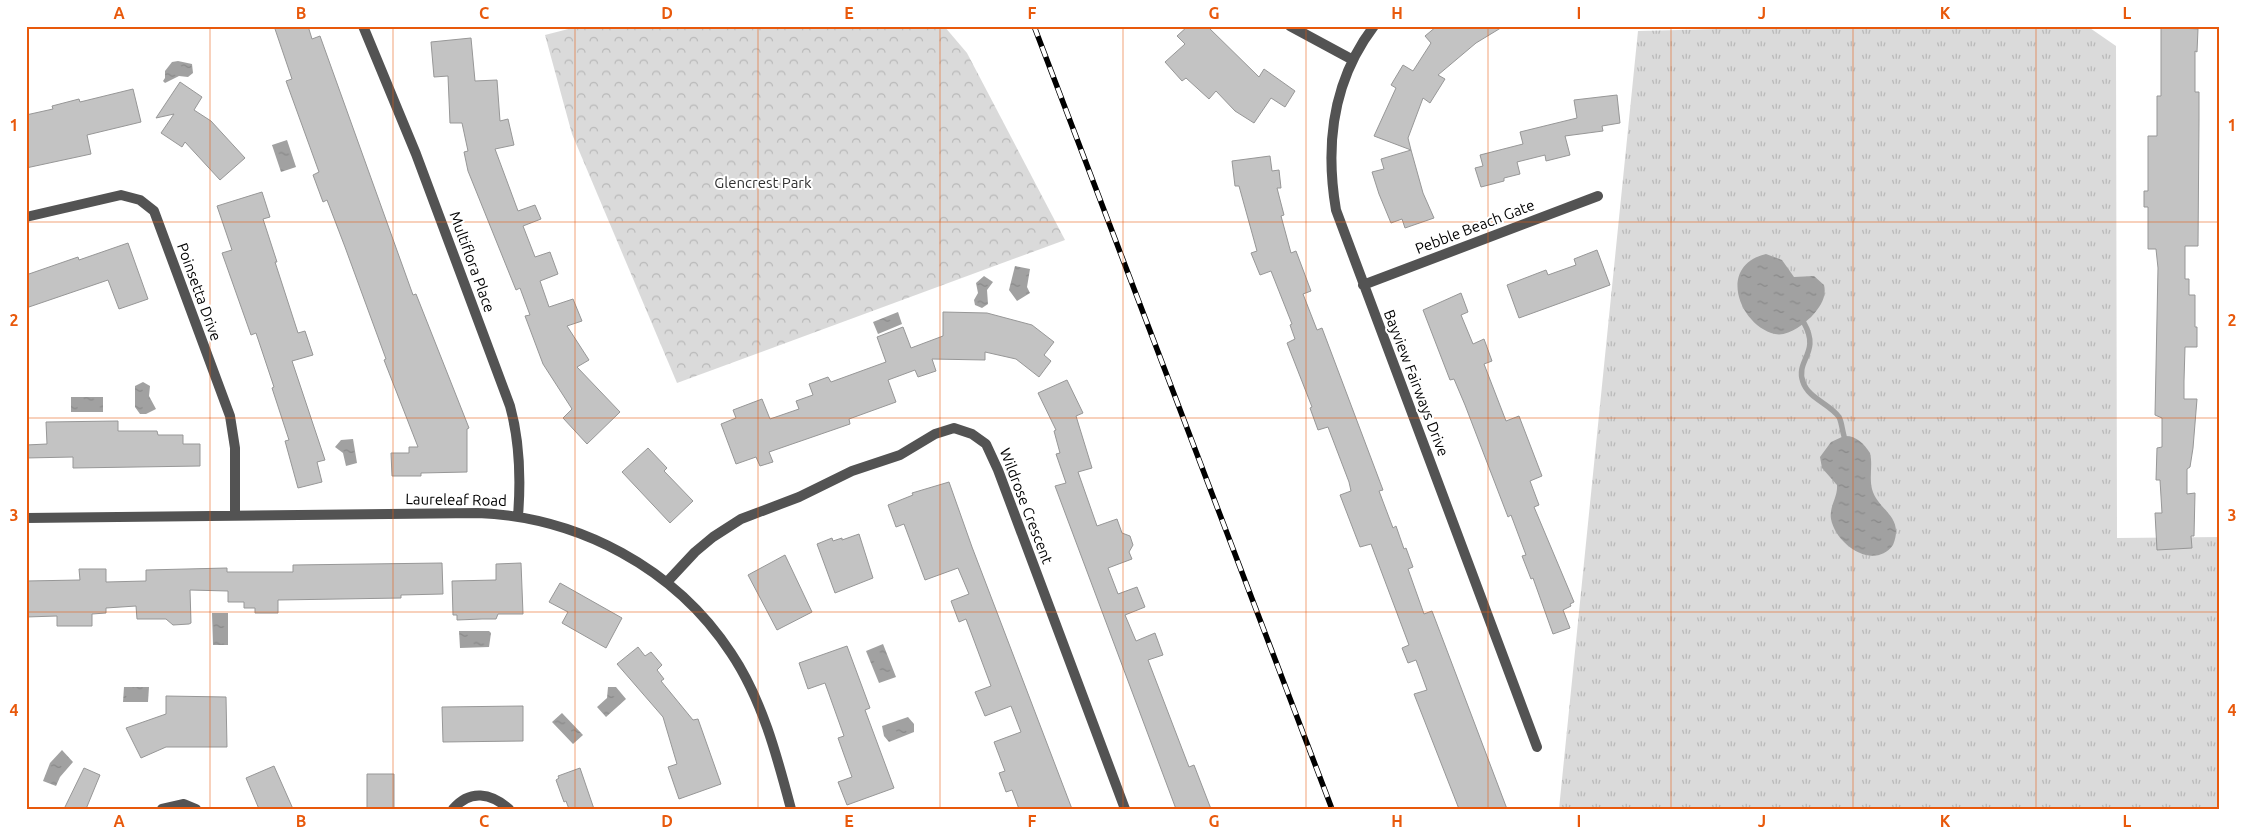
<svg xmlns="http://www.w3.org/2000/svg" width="2246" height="835" viewBox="0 0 2246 835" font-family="Ubuntu,sans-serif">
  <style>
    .grass { fill: url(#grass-tufts) }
    .park { fill: url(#park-crowns) }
    .water { fill: url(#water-ripples) }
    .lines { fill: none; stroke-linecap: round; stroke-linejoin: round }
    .stream { stroke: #a1a1a1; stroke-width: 5.5 }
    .building { fill: #c3c3c3; stroke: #979797 }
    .minor { stroke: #535353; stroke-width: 10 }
    .rail-casing { stroke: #000; stroke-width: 5.5 }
    .rail { stroke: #fff; stroke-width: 4; stroke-dasharray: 11; stroke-linecap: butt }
    .grid { fill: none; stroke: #e8590c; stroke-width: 1; stroke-opacity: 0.55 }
    .labels { text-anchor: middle; stroke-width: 4; stroke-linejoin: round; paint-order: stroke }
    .park-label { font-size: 15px; fill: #313131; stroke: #fff }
    .street-label { font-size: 15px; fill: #000; stroke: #fff }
    .neatline { fill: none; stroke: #e8590c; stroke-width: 2 }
    .grid-label { font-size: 16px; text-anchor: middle; font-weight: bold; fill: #e8590c }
  </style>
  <defs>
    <pattern id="grass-tufts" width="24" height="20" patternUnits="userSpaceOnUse" patternTransform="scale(1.25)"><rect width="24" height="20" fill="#dadada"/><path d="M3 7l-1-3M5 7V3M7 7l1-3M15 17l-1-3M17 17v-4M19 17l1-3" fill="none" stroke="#b9b9b9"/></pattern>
    <pattern id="park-crowns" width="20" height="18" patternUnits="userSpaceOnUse" patternTransform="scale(1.25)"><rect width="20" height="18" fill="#dadada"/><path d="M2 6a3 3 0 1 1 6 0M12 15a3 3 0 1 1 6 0" fill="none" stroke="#b9b9b9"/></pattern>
    <pattern id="water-ripples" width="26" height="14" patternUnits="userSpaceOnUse" patternTransform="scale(1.25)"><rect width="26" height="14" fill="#a1a1a1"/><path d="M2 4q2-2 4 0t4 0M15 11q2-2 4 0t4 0" fill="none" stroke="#898989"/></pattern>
  </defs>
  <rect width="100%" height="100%" fill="#fff"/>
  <path class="grass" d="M1835 26H2087L2116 46 2117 538 2220 537V809H1559L1638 31Z"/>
  <path class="park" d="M580 26H944L967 53 1065 240 677 383 572 134 545 35Z"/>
  <path class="water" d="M178 61 192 64 193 73 188 77 179 76 165 83 163 81 165 78V71L172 62Z
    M287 140 296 167 281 172 272 145Z
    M1766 254 1782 260 1794 277 1814 276 1824 285C1827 297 1820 307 1812 316 1804 324 1788 337 1775 334 1740 326 1716 266 1766 254Z
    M1015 266 1030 269 1027 287 1030 293 1017 301 1009 290Z
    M984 276 993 282 987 290 988 304 982 308 975 305 974 300 978 293 976 283Z
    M898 312 902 324 878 334 873 322Z
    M143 382 150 386 149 396 156 409 146 414H140L135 407V386Z
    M71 397H103V412H71Z
    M1844 436C1855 435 1864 443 1870 453 1873 465 1869 477 1872 489 1878 511 1905 516 1893 545 1874 571 1836 545 1831 519 1829 506 1838 497 1837 485L1822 468 1820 457 1831 442Z
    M353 439 357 463 346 466 343 453 335 447 341 440Z
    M212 613H228V645H213Z
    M459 631H489L491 633 489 647 460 648Z
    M883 644 896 677 879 683 866 651Z
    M124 687H149L148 702H123Z
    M608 687H616L626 699 606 717 597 707 607 698Z
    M562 713 583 735 573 744 552 722Z
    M908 717 914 724V732L889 742 884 736 882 726Z
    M62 750 73 762 60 777 56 786 43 781 50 763Z"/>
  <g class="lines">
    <path class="stream" d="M1804 323C1821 353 1795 360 1803 382 1808 398 1830 404 1839 417 1842 423 1842 430 1844 436"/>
  </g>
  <path class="building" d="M274 26H308L312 39 320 36 413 295 416 294 469 428 467 429V472L421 473V476H392L391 453H409V447H418L384 360 386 359 345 247 327 200 323 202 313 175 319 172 286 81 292 79Z
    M1188 26H1207L1259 77 1264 69 1295 91 1285 107 1271 98 1254 123 1235 111 1216 91 1209 99 1186 78 1182 81 1165 62 1185 44 1177 36Z
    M1437 26H1504L1476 43 1438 75 1445 79 1430 103 1423 98 1408 138 1411 150 1374 136 1396 88 1391 85 1403 65 1413 71 1431 43 1425 36Z
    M2161 27 2198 29 2197 52 2195 51V92H2199V119L2198 246H2185V279H2189V295H2195V327H2197V347H2185L2184 381V399H2197L2193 448 2190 467 2187 469V494L2195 493 2194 536H2191L2192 548 2157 550 2155 513H2162L2160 480H2156L2157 448 2162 447V418L2155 415 2158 268 2156 249H2148V207H2144V191H2148V136H2157V96H2161Z
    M471 38 475 81 497 80 500 121 508 119 514 145 495 149 518 211 535 205 541 219 523 226 535 257 550 252 558 274 540 281 549 307 573 299 582 321 567 326 589 360 577 367 620 412 587 444 563 418 572 409 543 364 525 316 530 315 520 288 516 290 468 171 464 152 468 151 462 123H450L448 76 434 77 431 42Z
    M180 82 202 97 194 110 211 121 245 158 220 180 185 142 182 147 161 133 174 114 156 118Z
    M133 89 141 122 87 135 91 154 26 168V115L53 109 52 106 79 99 80 102Z
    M1617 95 1620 123 1602 126 1603 131 1565 136 1570 155 1546 161 1545 155 1517 162 1520 174 1504 178V181L1481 187 1475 168 1483 166 1480 155 1523 144 1520 132 1577 118 1574 100Z
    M1411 150 1423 193 1434 218 1405 228 1402 219 1391 223 1379 194 1372 172 1384 169 1381 159Z
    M1270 156 1272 171 1279 170 1281 188H1277L1284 215 1281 216 1291 253 1296 251 1311 291 1303 294 1317 330 1322 328 1383 490 1379 491 1393 528 1396 526 1404 549 1406 548 1413 567 1408 569 1424 614 1432 611 1507 809H1459L1414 694 1427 690 1416 660 1408 663 1402 648 1409 645 1371 544 1360 547 1340 495 1351 491 1349 482 1328 427 1318 430 1310 408 1312 407 1287 343 1295 339 1290 325 1292 324 1271 271 1260 275 1251 253 1257 251 1239 186H1235L1232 161Z
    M262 192 270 217 263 219 277 262H275L298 333 305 331 313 355 292 361 325 460 317 462 322 482 298 488 285 441 289 440 272 388 274 387 256 333 251 335 222 253 232 250 217 206Z
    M128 243 148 299 119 309 108 280 26 308V275L78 257 79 260Z
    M1597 250 1610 285 1519 318 1507 285 1546 270 1548 275 1576 265 1574 259Z
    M1461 293 1468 312 1461 315 1473 344 1484 339 1492 361 1484 364 1506 421 1519 416 1542 476 1530 481 1539 505 1534 507 1574 602 1570 604 1571 606 1563 610 1570 628 1553 634 1533 578 1531 579 1522 556 1526 555 1511 515 1508 517 1465 405 1454 379 1450 380 1423 310Z
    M943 312 987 313 1032 325 1054 342 1044 355 1051 361 1039 377 1016 359 985 352V360L932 359 936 371 918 377 915 370 888 380 896 402 849 419 850 424 769 452 773 462 760 466 756 457 736 464 721 424 736 418 733 410 762 399 770 419 799 409 796 401 813 395 809 384 828 377 831 382 886 362 877 337 903 327 911 348 943 336Z
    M1067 380 1083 413 1076 416 1092 468 1078 472 1097 526 1117 519 1122 533 1130 536 1133 545 1129 552 1132 559 1108 568 1118 594 1137 587 1145 607 1125 615 1136 641 1155 633 1163 655 1148 660 1189 767 1194 765 1211 809H1176L1055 486 1066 483 1056 454 1060 453 1054 431 1056 430 1038 393Z
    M118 421V431H157L158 435H183V444H200V466L73 468V457L26 458V445L47 444 46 422Z
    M648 448 667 468 664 471 693 501 670 523 622 472Z
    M949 482 972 547 1072 809H1019L1012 790 1006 792 999 773 1005 771 994 742 1021 732 1011 706 985 716 975 692 991 686 966 619 959 622 951 601 969 594 958 568 925 580 904 524 896 527 888 505 913 495 912 493Z
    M859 534 873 578 835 593 817 544 832 538 833 541 842 538V540Z
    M785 555 812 612 777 630 748 575Z
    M442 563 443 594 401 595V598L278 600V613H255V608H244V602H228V591L190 590 191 623 189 624 173 625 166 619H137L136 606 106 608V613L92 614V626H57V616L26 617V581L80 580 79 569H106V582L146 581V570L227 568V572H293V565Z
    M521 563 523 614H498L496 619H482L457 620V615H453L452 581 496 580V564Z
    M560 583 622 618 606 648 562 623 568 612 549 602Z
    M847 646 870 708 865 710 894 788 847 805 838 782 852 777 838 738 844 736 825 683 808 689 799 663Z
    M638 647 645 656 651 652 662 665 657 670 664 679 661 681 693 720 698 719 721 784 679 799 668 767 677 764 663 717 617 664Z
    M166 696 226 697 227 747H166L141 758 126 728 166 714Z
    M523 706V741L443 742 442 707Z
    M274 766 293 809H259L246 778Z
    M84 768 100 775 86 809H64Z
    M580 768 594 809H569L566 801 564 802 556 780 559 778 558 776Z
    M367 774H394V809H367Z"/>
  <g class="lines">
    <path class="minor" d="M363 26 416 154 510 406C520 442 521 478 518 516
      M1290 26 1353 60
      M1374 26C1333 80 1325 145 1336 210L1537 747
      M26 217 121 195 140 200 154 211 230 416 235 448V515
      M1363 285 1598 196
      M26 518 478 513C579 517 675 568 731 653 762 699 777 756 791 809
      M667 582 695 552 713 537 741 519 799 497 852 471 900 455 935 434 954 428 972 434 986 444 998 470 1125 809
      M162 809 184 804 196 809
      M453 809C470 789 491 793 509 809"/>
    <g class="rail-casing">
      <path id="rail" d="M1034 26 1332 809"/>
    </g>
    <use href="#rail" class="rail"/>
  </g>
  <path class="grid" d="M210 26V809M393 26V809M575 26V809M758 26V809M940 26V809M1123 26V809M1306 26V809M1488 26V809M1671 26V809M1853 26V809M2036 26V809M26 222H2220M26 418H2220M26 612H2220"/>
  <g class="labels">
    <g class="park-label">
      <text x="763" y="188">Glencrest Park</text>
    </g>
    <g class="street-label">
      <text transform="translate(1475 227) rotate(-21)" y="5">Pebble Beach Gate</text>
      <text transform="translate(472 262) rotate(70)" y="5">Multiflora Place</text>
      <text transform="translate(199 292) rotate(70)" y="5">Poinsetta Drive</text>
      <text transform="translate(1416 383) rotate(69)" y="5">Bayview Fairways Drive</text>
      <text transform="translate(456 500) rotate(1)" y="5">Laureleaf Road</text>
      <text transform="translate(1026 506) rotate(69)" y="5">Wildrose Crescent</text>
    </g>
  </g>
  <rect width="2246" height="835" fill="none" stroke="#ffffff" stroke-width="55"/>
  <rect x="28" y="28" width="2190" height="780" class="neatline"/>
  <g class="grid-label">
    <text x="119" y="19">A</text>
    <text x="301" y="19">B</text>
    <text x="484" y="19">C</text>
    <text x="667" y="19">D</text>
    <text x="849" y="19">E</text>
    <text x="1032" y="19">F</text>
    <text x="1214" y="19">G</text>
    <text x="1397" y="19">H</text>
    <text x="1579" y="19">I</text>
    <text x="1762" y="19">J</text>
    <text x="1945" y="19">K</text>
    <text x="2127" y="19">L</text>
    <text x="14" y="131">1</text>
    <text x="2232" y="131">1</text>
    <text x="14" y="326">2</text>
    <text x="2232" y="326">2</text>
    <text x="14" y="521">3</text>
    <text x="2232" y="521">3</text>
    <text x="14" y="716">4</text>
    <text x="2232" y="716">4</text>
    <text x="119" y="827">A</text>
    <text x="301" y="827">B</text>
    <text x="484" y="827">C</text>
    <text x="667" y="827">D</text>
    <text x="849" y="827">E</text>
    <text x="1032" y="827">F</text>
    <text x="1214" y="827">G</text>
    <text x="1397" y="827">H</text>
    <text x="1579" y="827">I</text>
    <text x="1762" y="827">J</text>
    <text x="1945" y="827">K</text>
    <text x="2127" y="827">L</text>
  </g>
</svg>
